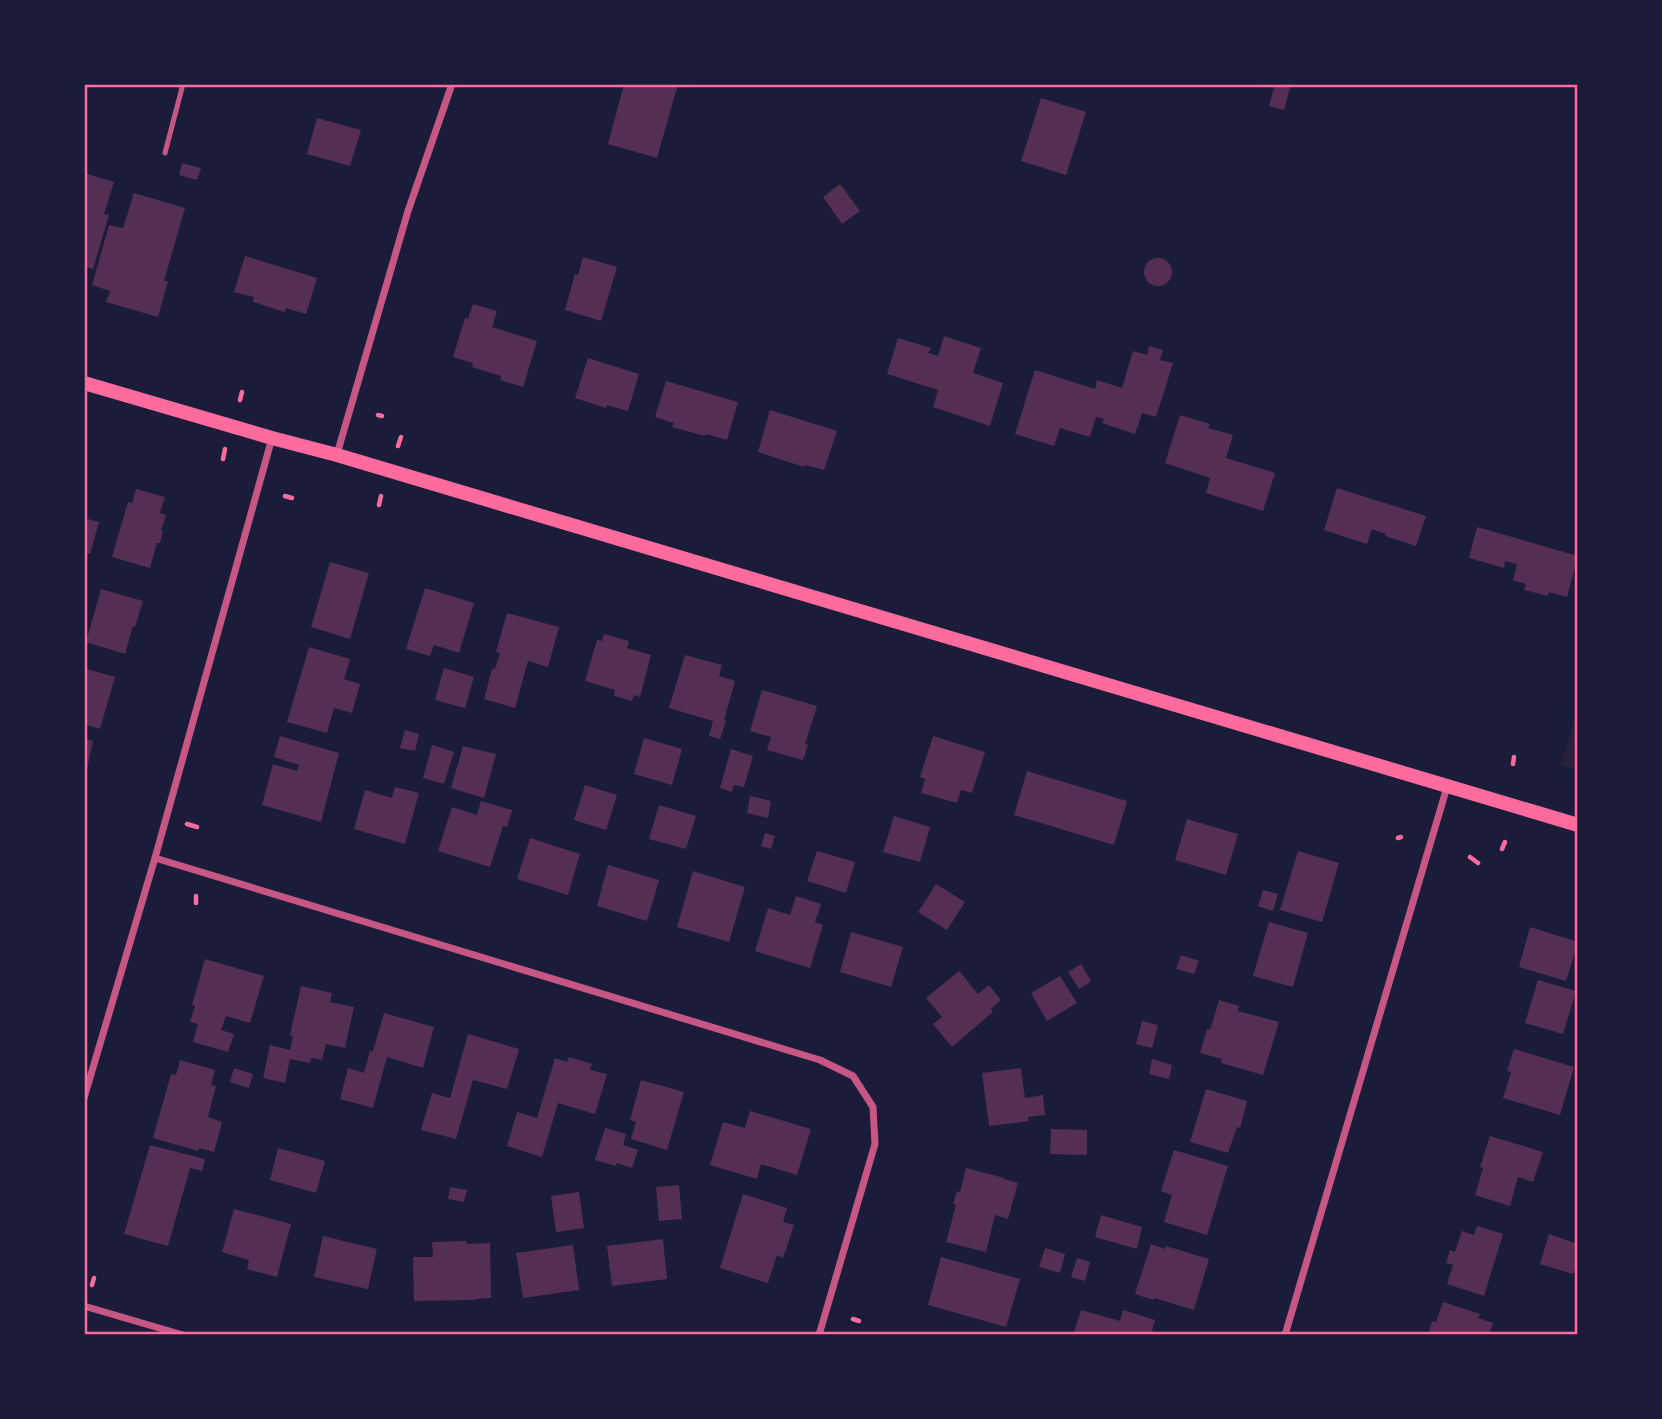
<svg xmlns="http://www.w3.org/2000/svg" width="1662" height="1419" viewBox="0 0 1662 1419" font-family="'Roboto Condensed',sans-serif">
  <style>
    .green { fill: #2a1e3b }
    .building { fill: #542f53 }
    .lines { fill: none; stroke-linecap: round; stroke-linejoin: round }
    .path { stroke: #ff6b9d; stroke-width: 4.5 }
    .service { stroke: #c65784; stroke-width: 5 }
    .minor { stroke: #c65784; stroke-width: 7 }
    .secondary { stroke: #ff6b9d; stroke-width: 14 }
    .neatline { fill: none; stroke: #ff6b9d; stroke-width: 2.5 }
  </style>
  <rect width="100%" height="100%" fill="#1b1b3a"/>
  <path class="green" d="M1578 708V770L1560 765Z"/>
  <path class="building" d="M624 84H678L657 158 608 144Z
    M1275 84H1291L1284 110 1269 106Z
    M1041 98 1086 112 1066 175 1021 161Z
    M317 118 361 130 350 166 307 154Z
    M182 163 201 168 197 180 179 175Z
    M84 173 114 182 104 214 109 215 93 269 84 266Z
    M840 184 860 211 842 224 823 197Z
    M134 193 185 208 164 281H168L158 317 106 302 110 291 92 285 109 225 123 228Z
    M245 256 317 278 306 314 286 308 285 312 253 302 254 297 234 292Z
    M583 257 617 267 601 321 565 310 575 274 578 275Z
    M1144 272a14 14 0 1 1 28 0a14 14 0 1 1-28 0Z
    M473 304 497 311 492 327 537 341 523 387 500 380 501 376 472 367 473 363 453 357 465 318 468 319Z
    M944 336 981 348 973 373 1003 383 990 426 933 407 938 390 887 374 898 338 931 348 928 353 938 356Z
    M1149 346 1163 350 1160 360 1173 363 1156 417 1142 413 1135 434 1102 423 1104 419 1096 417 1090 437 1060 428 1054 446 1015 434 1035 370 1095 389 1097 380 1122 388 1133 351 1147 355Z
    M588 358 639 374 628 411 607 405 606 408 575 398Z
    M666 381 738 402 727 440 706 434 705 436 672 427 674 423 655 417Z
    M770 410 837 431 824 470 805 465 804 467 758 452Z
    M1180 415 1210 424 1208 428 1233 435 1226 458 1275 473 1263 511 1206 493 1210 478 1165 463Z
    M1337 488 1426 516 1416 546 1385 536 1386 534 1372 529 1367 544 1324 530Z
    M136 489 165 497 160 513 166 515 161 531H163L160 543H157L150 568 112 557 128 502 132 503Z
    M84 518 99 522 90 554 84 553Z
    M1477 527 1578 556 1567 597 1549 592 1548 596 1524 590 1526 584 1513 580 1517 564 1505 561 1504 568 1469 558Z
    M330 562 369 573 350 639 311 627Z
    M425 588 474 603 459 653 434 645 430 656 406 649Z
    M101 589 143 601 135 627 133 626 125 654 86 642Z
    M507 613 559 627 548 667 528 661 515 708 484 699 492 669H495L500 653 496 652Z
    M604 634 629 641 627 648 651 655 640 697 634 695 632 701 614 696 615 690 585 681 597 640 602 641Z
    M309 647 350 659 344 679 360 684 352 713 334 708 327 733 287 722Z
    M685 655 722 665 719 676 735 681 724 720 726 721 720 739 709 736 713 721 669 708Z
    M84 668 115 677 100 729 84 724Z
    M444 668 474 677 465 708 435 700Z
    M762 690 817 706 805 744 808 745 803 760 767 750 771 737 750 731Z
    M405 730 419 734 415 751 400 748Z
    M280 736 339 753 321 822 262 805 273 764 297 771 299 765 274 757Z
    M933 736 985 752 972 793 961 790 957 803 921 793 925 779 920 777Z
    M644 738 682 749 672 785 634 774Z
    M84 739 93 741 85 778H84Z
    M432 745 454 752 444 784 423 778Z
    M463 746 496 754 484 798 451 788Z
    M731 749 753 756 744 787 734 785 732 792 720 788Z
    M1027 771 1127 801 1114 845 1014 815Z
    M585 785 617 795 606 830 574 820Z
    M395 787 419 793 405 844 354 829 365 790 392 798Z
    M750 796 771 801 768 818 747 813Z
    M481 801 512 810 507 827 503 826 490 867 438 851 452 807 477 815Z
    M659 805 696 816 686 849 649 839Z
    M894 816 930 827 920 862 883 852Z
    M1187 819 1238 834 1226 875 1175 860Z
    M765 833 775 836 771 849 761 846Z
    M530 838 580 854 568 895 517 879Z
    M817 851 855 862 846 893 807 881Z
    M1298 851 1339 863 1322 922 1280 910Z
    M608 865 659 880 647 921 597 906Z
    M693 871 745 887 729 942 677 927Z
    M936 884 965 902 947 930 918 912Z
    M1263 890 1278 894 1273 911 1258 906Z
    M796 896 821 904 815 922 823 925 810 968 755 951 768 908 790 915Z
    M1269 922 1308 933 1293 987 1253 976Z
    M1530 927 1578 942 1566 981 1519 967Z
    M851 932 903 947 891 987 840 972Z
    M1181 955 1199 961 1194 974 1176 969Z
    M205 959 264 976 250 1023 226 1016 221 1030 234 1034 228 1052 193 1042 198 1024 190 1022 195 1006 192 1005Z
    M1081 964 1091 981 1079 989 1068 972Z
    M959 971 978 994 989 985 1001 1000 991 1009 993 1012 952 1047 933 1024 942 1017 926 998Z
    M1060 976 1077 1003 1047 1021 1031 993Z
    M1538 980 1576 991 1563 1034 1525 1023Z
    M301 986 332 993 330 1002 354 1007 345 1048 326 1044 322 1060 311 1058 310 1063 290 1059 285 1083 263 1078 270 1045 290 1050 293 1036 290 1035Z
    M1219 1000 1239 1006 1238 1011 1279 1022 1263 1075 1221 1063 1222 1059 1200 1053 1207 1029 1210 1030Z
    M384 1013 434 1027 423 1068 387 1057 373 1108 340 1099 348 1068 364 1073 370 1051H373Z
    M1142 1021 1158 1025 1152 1048 1136 1044Z
    M468 1034 519 1049 507 1089 473 1080 456 1139 421 1130 432 1093 450 1098Z
    M1514 1049 1574 1067 1560 1115 1503 1098 1511 1072 1507 1071Z
    M569 1057 592 1064 590 1070 607 1074 595 1114 558 1103 542 1157 507 1146 517 1112 537 1118 555 1058 567 1062Z
    M1152 1059 1172 1065 1169 1079 1149 1074Z
    M180 1060 215 1070 211 1085 216 1086 208 1117 222 1122 214 1152 199 1148 198 1151 153 1138 171 1074 176 1075Z
    M234 1068 253 1074 249 1088 230 1082Z
    M1021 1068 1025 1098 1043 1095 1045 1115 1028 1117 1029 1121 989 1126 982 1073Z
    M641 1080 684 1092 667 1150 631 1139 636 1122 630 1120Z
    M1206 1089 1247 1101 1240 1128 1237 1127 1228 1153 1190 1142Z
    M750 1111 811 1129 797 1175 761 1164 757 1179 710 1165 723 1122 745 1128Z
    M605 1128 626 1134 623 1145 638 1150 632 1168 617 1163 616 1166 595 1160Z
    M1051 1129 1087 1130V1155L1050 1154Z
    M1490 1136 1543 1152 1533 1182 1518 1177 1510 1206 1475 1195 1483 1168 1480 1167Z
    M150 1145 205 1159 202 1171 190 1168 168 1246 124 1234Z
    M278 1148 325 1161 316 1193 270 1180Z
    M1174 1150 1228 1166 1207 1235 1164 1222 1172 1195 1161 1191Z
    M966 1168 1004 1178V1179L1018 1183 1008 1219 995 1215 986 1252 946 1242 956 1205 953 1204 957 1191 960 1192Z
    M679 1185 682 1219 659 1221 656 1187Z
    M450 1187 467 1190 464 1202 448 1199Z
    M579 1192 584 1228 556 1232 551 1196Z
    M743 1194 787 1208 783 1222 794 1225 783 1258 777 1255 768 1283 720 1268Z
    M234 1209 291 1224 277 1277 247 1269 249 1260 222 1252Z
    M1101 1215 1142 1227 1137 1249 1095 1237Z
    M1477 1226 1503 1234 1484 1296 1447 1284 1453 1265 1446 1263 1450 1250 1455 1252 1462 1231 1474 1235Z
    M1549 1234 1578 1244V1263H1577L1573 1274 1540 1264Z
    M323 1236 377 1249 368 1289 314 1277Z
    M663 1239 667 1279 612 1286 607 1246Z
    M467 1241V1244L490 1243 491 1298 475 1299V1300L414 1301 413 1257H433L432 1242Z
    M1151 1244 1165 1249 1166 1246 1209 1259 1194 1310 1154 1298 1153 1300 1135 1294Z
    M573 1245 579 1290 523 1298 516 1253Z
    M1045 1248 1065 1254 1060 1273 1039 1267Z
    M941 1257 1020 1279 1006 1327 928 1305Z
    M1077 1258 1090 1262 1085 1281 1071 1277Z
    M1443 1302 1480 1314 1478 1318 1493 1323 1489 1335H1428L1432 1321 1436 1322Z
    M1081 1310 1120 1321 1123 1310 1155 1320 1152 1331 1165 1335H1073Z"/>
  <g class="lines">
    <path class="path" d="M240 400 242 392
      M378 415 382 416
      M398 446 401 437
      M223 459 225 449
      M285 496 292 498
      M379 505 381 496
      M1513 764 1514 757
      M187 824 197 827
      M1398 838 1401 837
      M1502 849 1505 842
      M1470 857 1478 863
      M196 903V896
      M92 1285 94 1278
      M853 1319 859 1321"/>
    <path class="service" d="M165 153 183 84"/>
    <path class="minor" d="M337 454 408 211 452 84
      M155 858 820 1060 853 1076 873 1107 875 1144 819 1335
      M84 1098 155 858 272 438
      M84 1306 183 1335
      M1285 1335 1447 787"/>
    <path class="secondary" d="M84 383 272 438 337 455 1578 825"/>
  </g>
  <rect width="1662" height="1419" fill="none" stroke="#1b1b3a" stroke-width="172"/>
  <rect x="86" y="86" width="1490" height="1247" class="neatline"/>
</svg>
